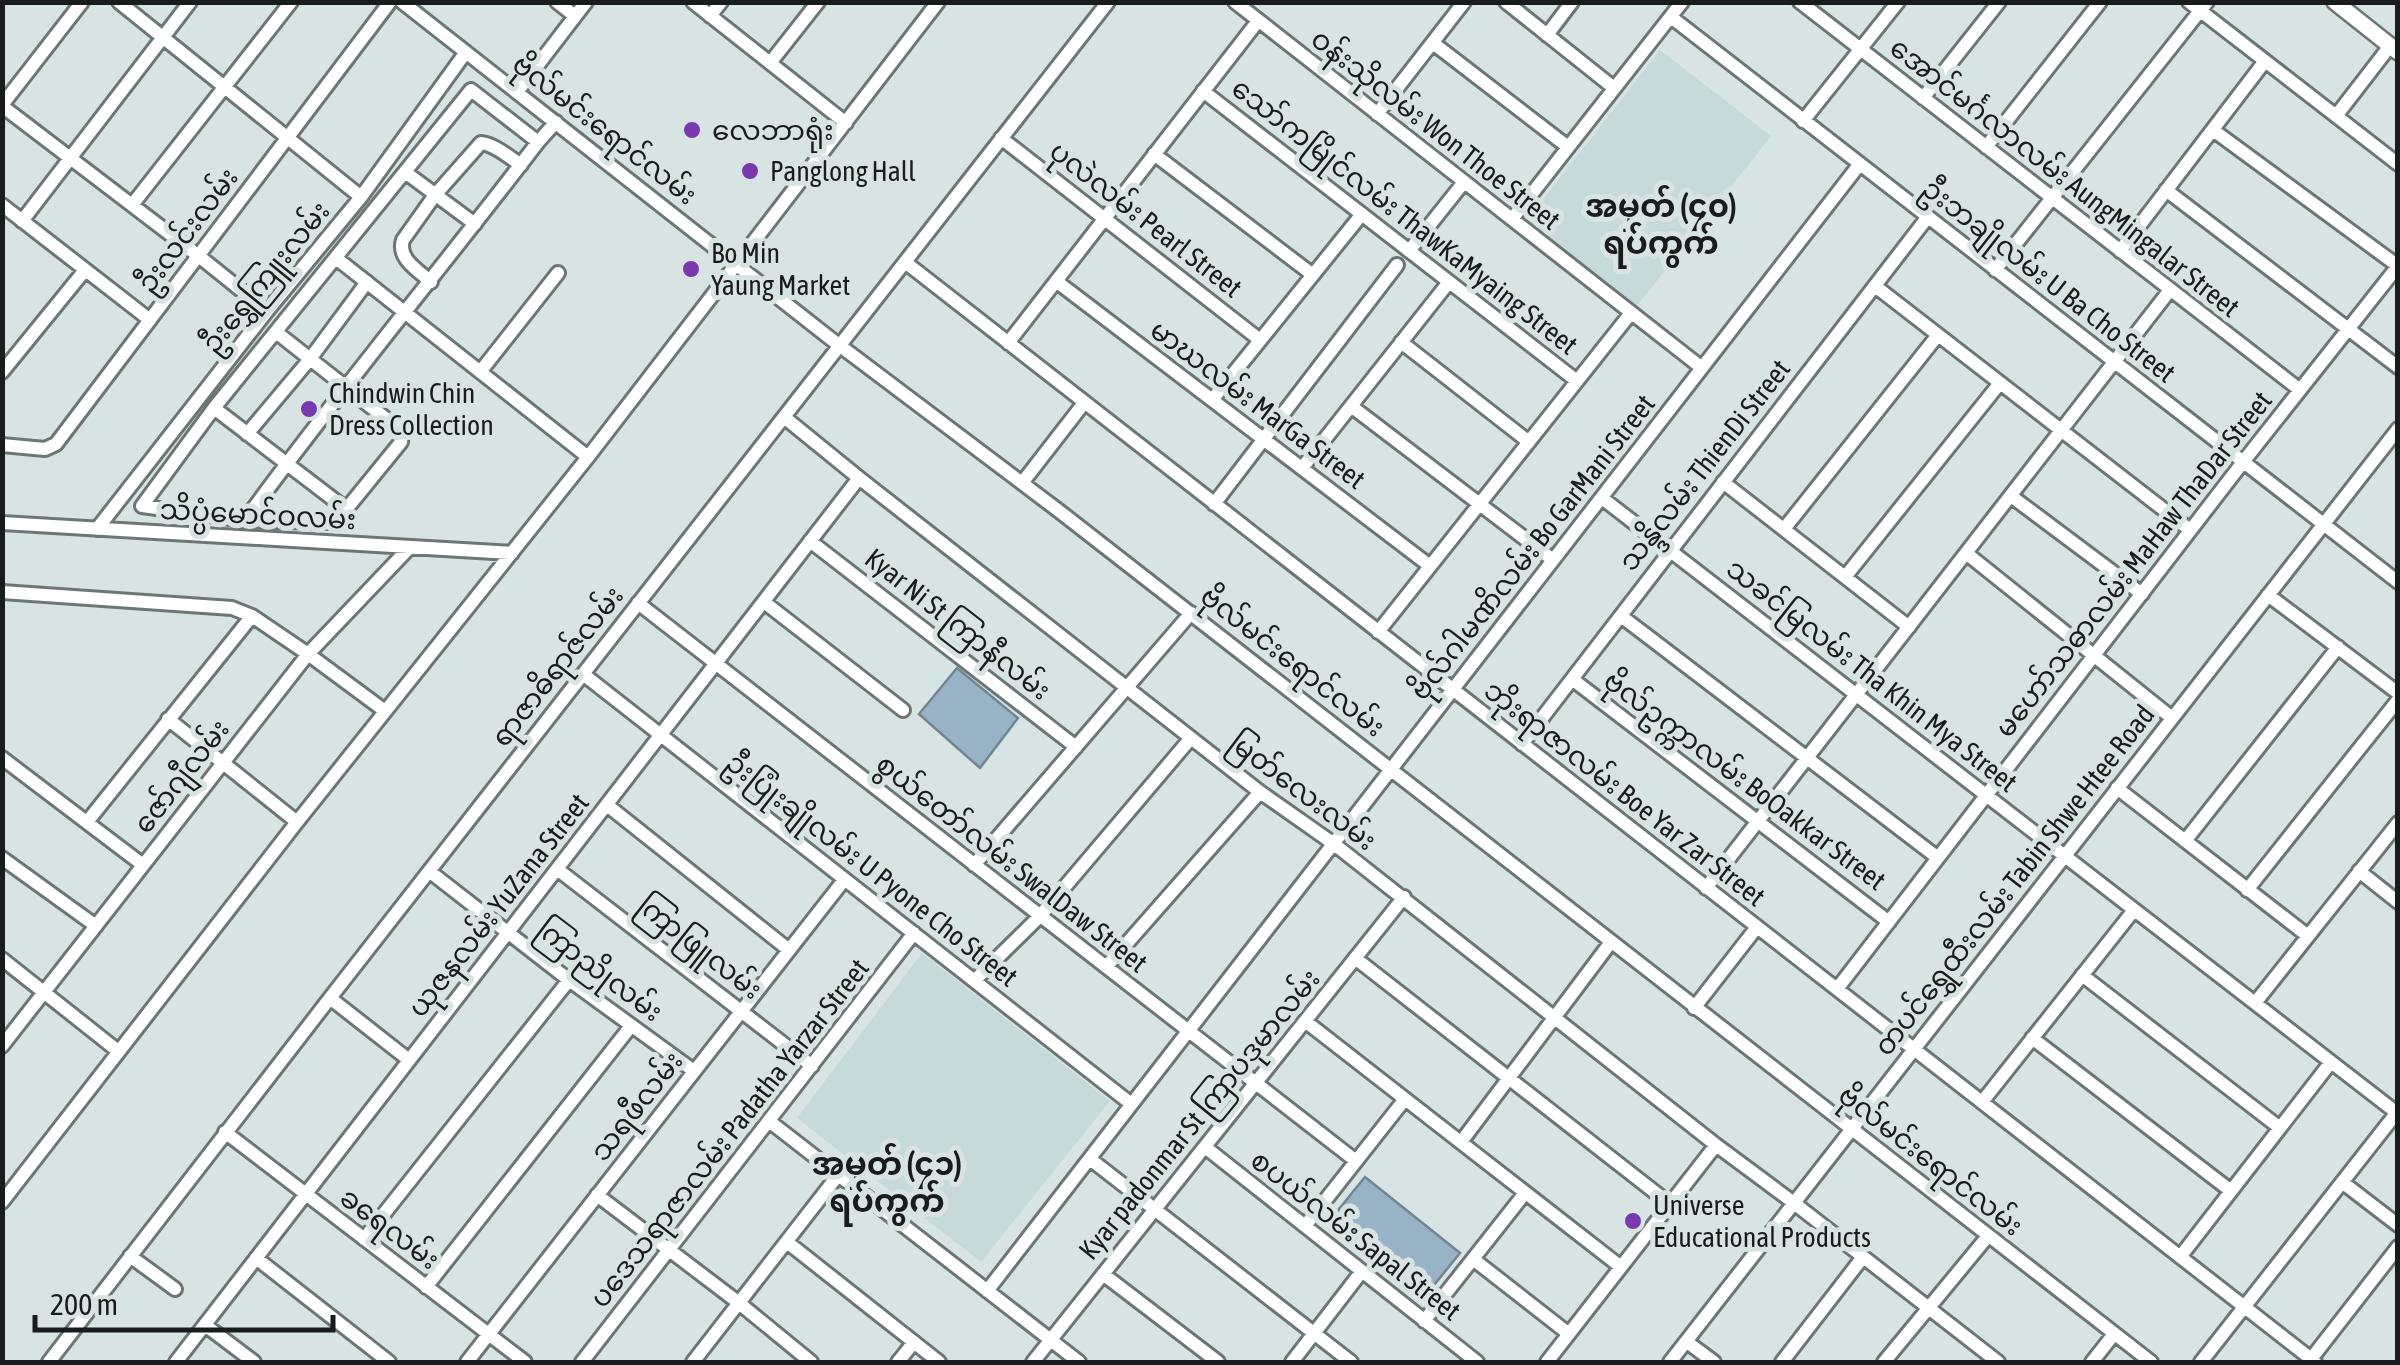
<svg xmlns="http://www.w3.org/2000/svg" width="2400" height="1365" viewBox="0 0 2400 1365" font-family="'Asap Condensed','Noto Sans Myanmar',sans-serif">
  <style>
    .built { fill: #c5dad9 }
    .water { fill: #98b3c5; stroke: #728692; stroke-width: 2.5 }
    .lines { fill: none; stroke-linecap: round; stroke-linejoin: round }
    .minor-casing { stroke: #6c7676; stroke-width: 18 }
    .major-casing { stroke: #6c7676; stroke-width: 20 }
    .minor { stroke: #fff; stroke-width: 12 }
    .major { stroke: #fff; stroke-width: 15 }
    .poi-dot { fill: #7839af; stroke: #d8e4e3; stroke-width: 4 }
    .labels { text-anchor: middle; stroke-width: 10; stroke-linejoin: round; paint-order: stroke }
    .street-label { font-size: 28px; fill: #181c1c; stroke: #d8e4e3 }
    .poi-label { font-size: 28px; fill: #181c1c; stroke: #d8e4e3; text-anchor: start }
    .quarter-label { font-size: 32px; font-weight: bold; fill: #181c1c; stroke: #d8e4e3 }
  </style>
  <rect width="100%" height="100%" fill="#d8e4e3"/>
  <path class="built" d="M1660 50 1771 136 1637 306 1527 220Z
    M922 953 1110 1101 981 1262 797 1118Z"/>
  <path class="water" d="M957 668 1018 718 980 768 919 714Z
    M1365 1177 1460 1253 1421 1301 1326 1225Z"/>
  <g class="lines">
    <g class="minor-casing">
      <path id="minor" d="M119 2 361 197
        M402 2 831 339 1059 511 2151 1362
        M557 2 575 16
        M693 2 846 123
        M1235 2 1702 368
        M1506 2 1614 88
        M1800 2 2300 390
        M2189 2 2398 164
        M710 16 721 2
        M1671 17 2398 582
        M1547 35 1572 2
        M1433 43 1568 147
        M770 63 818 2
        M1203 91 1577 381
        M517 92 586 2
        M1923 98 1999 2
        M2 105 82 2
        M2 106 200 257 267 311
        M1377 114 1464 2
        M2336 116 2390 46
        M1803 121 1898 2
        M2213 130 2398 266
        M1001 138 1260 340
        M1986 147 2100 2
        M1154 154 1313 275
        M405 172 475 224
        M2166 190 2398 367
        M2 205 150 320
        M132 205 291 2
        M1512 219 1682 2
        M22 221 190 2
        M1409 251 1464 182
        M2120 251 2265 61
        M336 258 588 457
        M905 262 2315 1362
        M1995 270 2207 2
        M1056 281 1430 566
        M431 282C418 270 397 259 403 240L435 195 481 143C494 144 509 157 521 165
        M1875 286 2190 530
        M276 332 399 429 402 433 401 442 340 517 329 522 245 520 142 506 214 408 471 90 538 142
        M1401 342 1529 442
        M1008 343 1258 21
        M2 372 85 270
        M480 372 558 273
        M1212 400 1362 214
        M1351 406 1553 560
        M214 408 346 509
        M784 417 859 478 1260 792 1334 844 1716 1145 1794 1203 1998 1362
        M247 434 310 359 367 282
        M2 445 45 449 56 444 390 2
        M1302 468 1449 282
        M1723 482 1909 627
        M1022 483 1084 403
        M2011 496 2142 594
        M1602 498 2397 1113
        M1214 504 1397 265
        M245 520C339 391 441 269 538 142L556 122
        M2 523 512 553
        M97 529 267 311 361 197 466 52
        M1784 529 1938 335
        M810 541 1076 747
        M1966 553 2172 718
        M1845 577 2000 383
        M2 592 232 608 252 616 308 654 385 711
        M2268 595 2398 693
        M764 602 903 710
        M638 603 1356 1161
        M1621 616 1938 858
        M1378 632 1631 313
        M583 674 1130 1103
        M1572 679 1889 922
        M168 719 297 822
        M1522 744 1927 218
        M2 758 143 865
        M2117 788 2308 936
        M607 805 789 950
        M87 822 252 616
        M2185 841 2338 647
        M2 858 96 926
        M974 865 1191 613
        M557 869 812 1066
        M429 871 569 980 694 1071
        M2359 871 2398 902
        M1706 888 2170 290
        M2247 890 2398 700
        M1355 958 1670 1204
        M2 959 118 1051
        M1106 967 1260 792
        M2082 975 2280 1128
        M975 980 1040 916 1191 738
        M1837 989 2243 462 2398 266
        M330 998 409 1060
        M2255 1003 2398 823
        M1694 1008 1757 927
        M1305 1021 1621 1267
        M2032 1038 2231 1191
        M2 1046 308 654 410 547
        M1982 1102 2134 910
        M769 1121 1079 1362
        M225 1132 525 1362
        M1461 1142 1611 942
        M1205 1147 1477 1362
        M1090 1159 1351 1362
        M2342 1182 2398 1225
        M597 1195 739 1303 811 1362
        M2 1202 297 822 588 457 938 2
        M1305 1226 1405 1099
        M364 1239 569 980
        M787 1242 939 1362
        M130 1256 175 1289
        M2180 1257 2331 1062
        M256 1258 389 1362
        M1473 1259 1569 1334
        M1103 1274 1218 1362
        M426 1287 631 1026
        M987 1291 1859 165
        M1424 1321 1525 1193
        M205 1325 254 1362
        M1687 1342 1714 1362
        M2311 1359 2398 1247
        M49 1362 330 998 1108 2
        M176 1362 859 478
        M467 1362 844 880
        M582 1362 914 933
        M693 1362 839 1174
        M898 1362 914 1342
        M1033 1362 1404 897
        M1292 1362 1362 1271
        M1547 1362 1716 1145
        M1670 1362 2398 429
        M1782 1362 1863 1257
        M1884 1362 1988 1236
        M2092 1362 2114 1334
        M2201 1362 2398 1111"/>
    </g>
    <g class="major-casing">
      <path id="major" d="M2335 2 2398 52"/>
    </g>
    <use href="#minor" class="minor"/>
    <use href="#major" class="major"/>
  </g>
  <g class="poi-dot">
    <circle cx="692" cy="130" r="10"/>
    <circle cx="750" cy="171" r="10"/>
    <circle cx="691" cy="269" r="10"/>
    <circle cx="309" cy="409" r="10"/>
    <circle cx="1633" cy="1221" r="10"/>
  </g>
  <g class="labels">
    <g class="street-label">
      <text transform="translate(605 129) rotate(38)" y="10">ဗိုလ်မင်းရောင်လမ်း</text>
      <text transform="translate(1436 129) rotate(38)" y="10">ဝန်းသိုလမ်း Won Thoe Street</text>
      <text transform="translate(2065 177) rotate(38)" y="10">အောင်မင်္ဂလာလမ်း AungMingalar Street</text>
      <text transform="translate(1405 216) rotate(38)" y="10">သော်ကမြိုင်လမ်း ThawKaMyaing Street</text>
      <text transform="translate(1146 219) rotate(38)" y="10">ပုလဲလမ်း Pearl Street</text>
      <text transform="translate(187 230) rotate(-53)" y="10">ဦးလင်းလမ်း</text>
      <text transform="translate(265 277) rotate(-51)" y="10">ဦးရွှေကြူးလမ်း</text>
      <text transform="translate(2049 280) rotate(38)" y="10">ဦးဘချိုလမ်း U Ba Cho Street</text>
      <text transform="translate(1258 404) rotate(37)" y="10">မာဃလမ်း MarGa Street</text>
      <text transform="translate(1704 465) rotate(-52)" y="10">သန္ဒိလမ်း ThienDi Street</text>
      <text transform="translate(258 514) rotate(3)" y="10">သိပ္ပံမောင်ဝလမ်း</text>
      <text transform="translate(1532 547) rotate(-52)" y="10">ဗိုလ်ဂါမဏိလမ်း Bo GarMani Street</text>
      <text transform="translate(2133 564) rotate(-52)" y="10">မဟော်သဓာလမ်း MaHaw ThaDar Street</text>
      <text transform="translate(958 624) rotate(38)" y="10">Kyar Ni St ကြာနီလမ်း</text>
      <text transform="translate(1293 661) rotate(38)" y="10">ဗိုလ်မင်းရောင်လမ်း</text>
      <text transform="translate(557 666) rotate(-52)" y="10">ရာဇာဓိရာဇ်လမ်း</text>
      <text transform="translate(1872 675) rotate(38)" y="10">သခင်မြလမ်း Tha Khin Mya Street</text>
      <text transform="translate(181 776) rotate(-52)" y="10">ဇော်ဂျီလမ်း</text>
      <text transform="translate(1745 780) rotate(37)" y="10">ဗိုလ်ဥက္ကာလမ်း BoOakkar Street</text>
      <text transform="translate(1303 791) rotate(37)" y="10">မြတ်လေးလမ်း</text>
      <text transform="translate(1625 793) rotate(38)" y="10">ဘိုးရာဇာလမ်း Boe Yar Zar Street</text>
      <text transform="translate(1012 863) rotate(38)" y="10">စွယ်တော်လမ်း SwalDaw Street</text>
      <text transform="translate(872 869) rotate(38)" y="10">ဦးပြုံးချိုလမ်း U Pyone Cho Street</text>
      <text transform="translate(2014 880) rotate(-52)" y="10">တပင်ရွှေထီးလမ်း Tabin Shwe Htee Road</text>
      <text transform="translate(498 905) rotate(-52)" y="10">ယုဇနလမ်း YuZana Street</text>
      <text transform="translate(700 947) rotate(38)" y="10">ကြာဖြူလမ်း</text>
      <text transform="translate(600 970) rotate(37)" y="10">ကြာညိုလမ်း</text>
      <text transform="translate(636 1106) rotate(-52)" y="10">သရဖီလမ်း</text>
      <text transform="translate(1199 1114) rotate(-51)" y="10">Kyar padonmar St ကြာပဒုမာလမ်း</text>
      <text transform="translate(729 1133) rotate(-52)" y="10">ပဒေသရာဇာလမ်း Padatha Yarzar Street</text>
      <text transform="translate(1931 1160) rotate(38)" y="10">ဗိုလ်မင်းရောင်လမ်း</text>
      <text transform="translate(390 1228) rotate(37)" y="10">ခရေလမ်း</text>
      <text transform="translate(1356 1235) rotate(38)" y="10">စပယ်လမ်း Sapal Street</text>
    </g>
    <g class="poi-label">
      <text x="712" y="140">လေဘာရုံး</text>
      <text x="770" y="181">Panglong Hall</text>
      <text x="711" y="263">Bo Min<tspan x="711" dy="32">Yaung Market</tspan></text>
      <text x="329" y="403">Chindwin Chin<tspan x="329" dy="32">Dress Collection</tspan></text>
      <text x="1653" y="1215">Universe<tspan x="1653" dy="32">Educational Products</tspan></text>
    </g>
    <g class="quarter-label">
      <text x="1661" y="217">အမှတ် (၄၀)<tspan x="1661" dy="37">ရပ်ကွက်</tspan></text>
      <text x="887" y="1175">အမှတ် (၄၁)<tspan x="887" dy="37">ရပ်ကွက်</tspan></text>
    </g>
  </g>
  <rect width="2400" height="1365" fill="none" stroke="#181c1c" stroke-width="10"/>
  <path d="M35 1315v15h298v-15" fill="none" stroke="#181c1c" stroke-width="5"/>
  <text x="50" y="1315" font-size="30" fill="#181c1c" stroke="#d8e4e3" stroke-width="8" paint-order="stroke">200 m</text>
</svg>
